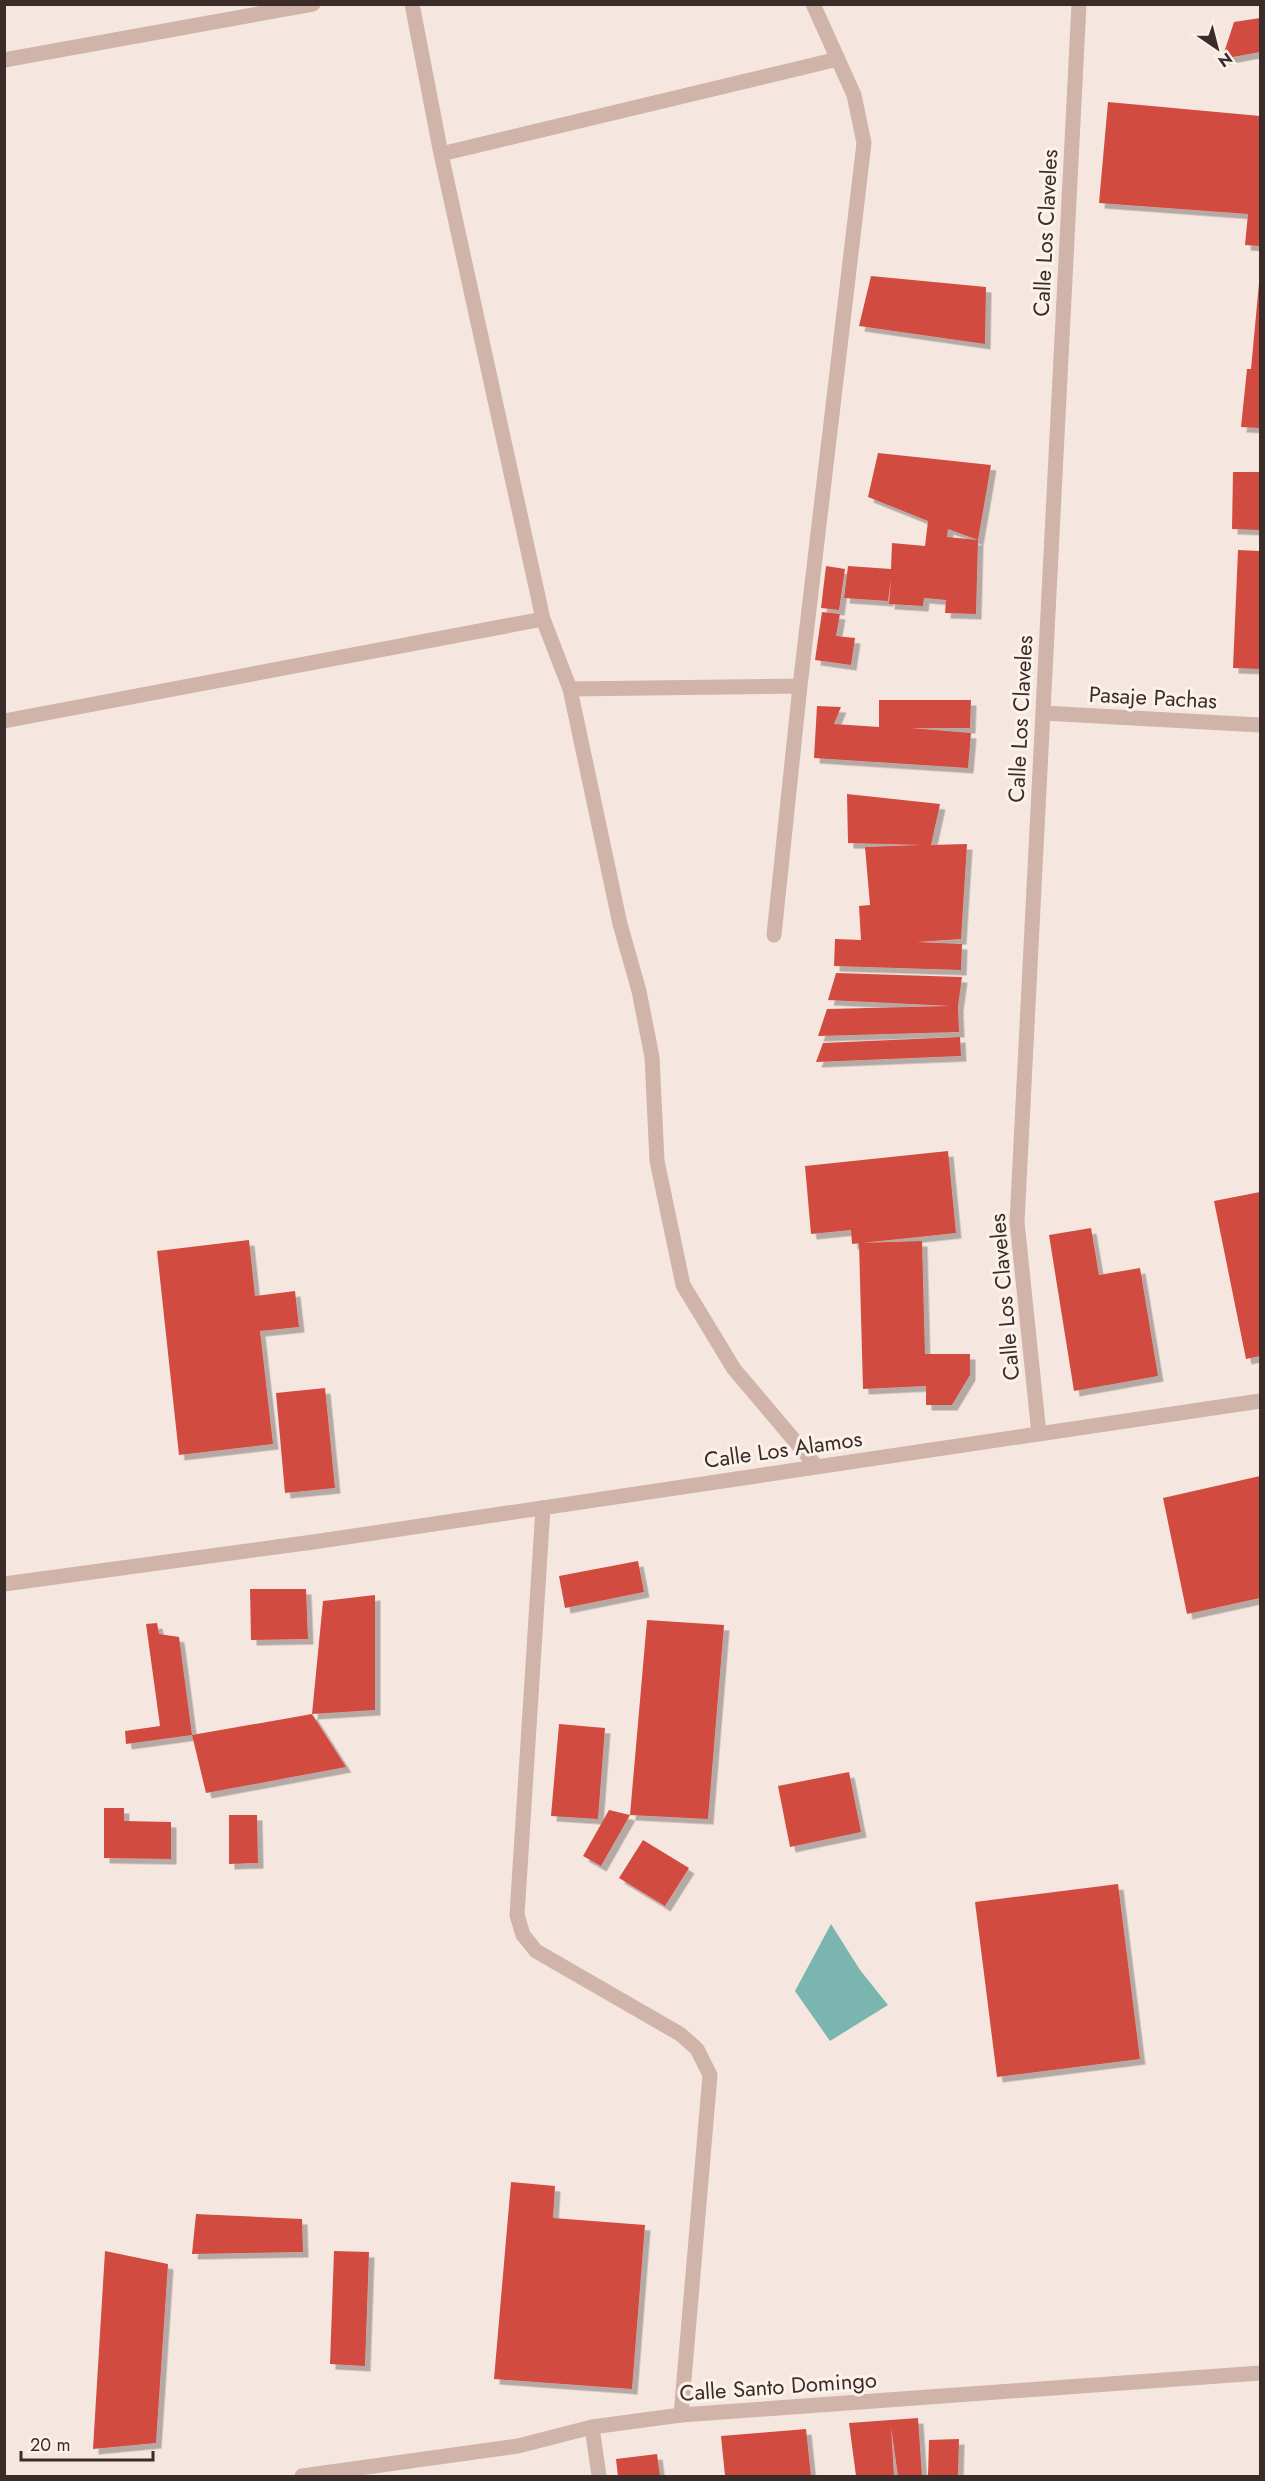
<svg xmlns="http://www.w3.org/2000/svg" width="1265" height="2481" viewBox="0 0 1265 2481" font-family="Jost,sans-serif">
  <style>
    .water { fill: #7ab6af }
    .building { fill: #d24c40; filter: url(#shadow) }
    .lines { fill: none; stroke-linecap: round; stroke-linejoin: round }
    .service { stroke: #d0b4a9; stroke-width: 15 }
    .minor { stroke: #d0b4a9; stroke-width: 15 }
    .labels { text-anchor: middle; stroke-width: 6; stroke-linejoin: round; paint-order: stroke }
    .street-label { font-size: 22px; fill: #3c2c29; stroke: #fcf2ec }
  </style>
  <defs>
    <filter id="shadow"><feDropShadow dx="5.5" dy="5.5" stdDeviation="0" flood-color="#0004"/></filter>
  </defs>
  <rect width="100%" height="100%" fill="#f5e7df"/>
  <path class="water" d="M831 1924 860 1970 888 2005 830 2041 795 1991Z"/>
  <path class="building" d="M1260 18V52L1222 59 1234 22Z
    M1108 102 1260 116V246L1245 245 1248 214 1099 203Z
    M871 276 986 287 985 344 859 326Z
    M1259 283H1260V428L1241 427 1247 369H1251Z
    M878 453 991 465 978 540 948 529 947 537 978 540 976 614 945 613 946 600 924 598 923 606 889 604 891 579 888 601 844 598 848 566 891 569 892 543 925 546 928 521 868 497Z
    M1233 472H1260V530L1232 529Z
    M1238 550 1260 551V669L1233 668Z
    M826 566 845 569 839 610 821 608Z
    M822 612 840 614 836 636 855 638 851 665 815 660Z
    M879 700H971L970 728H911L971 733 968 768 814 758 817 706 841 707 834 724 879 727Z
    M847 794 940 804 931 845 967 844 961 939 917 942 962 944 961 970 834 966 835 939 861 940 859 906 870 905 865 847 921 845 848 843Z
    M836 973 962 977 958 1006 959 1032 818 1036 827 1009 951 1006 828 1000Z
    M960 1037 961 1056 816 1062 823 1043Z
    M948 1151 956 1233 852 1244 851 1230 811 1234 805 1166Z
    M1260 1192V1356L1246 1359 1214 1201Z
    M1091 1228 1099 1275 1140 1268 1158 1376 1074 1391 1049 1235Z
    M249 1240 255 1296 295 1291 299 1327 260 1331 273 1444 179 1455 157 1251Z
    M922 1241 925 1354H970V1375L952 1405H926V1386L863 1389 859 1243Z
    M325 1388 335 1488 285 1493 276 1393Z
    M1260 1476V1598L1187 1614 1163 1498Z
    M638 1561 644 1592 565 1608 559 1576Z
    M250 1589H306L308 1639 251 1640Z
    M375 1595V1710L312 1714 323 1601Z
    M647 1620 724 1625 708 1819 630 1815Z
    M157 1623 159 1634 179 1637 192 1735 126 1744 125 1731 160 1726 146 1624Z
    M312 1714 346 1767 206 1793 192 1735Z
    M559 1724 605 1728 598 1819 551 1816Z
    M849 1772 861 1832 790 1847 778 1786Z
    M104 1808H124V1821L171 1822V1859L104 1858Z
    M609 1810 630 1815 601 1866 583 1856Z
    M229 1815H257L258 1863 229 1864Z
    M643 1840 689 1868 665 1906 619 1878Z
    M1118 1884 1140 2059 997 2077 975 1902Z
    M511 2182 555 2186 553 2218 645 2225 632 2389 494 2379Z
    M196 2214 302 2219 303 2252 192 2254Z
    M105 2251 168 2264 156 2443 93 2449Z
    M334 2251 369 2252 365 2366 330 2364Z
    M918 2418 922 2476H898L891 2427 894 2476H856L849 2423Z
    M806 2429 811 2476H725L721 2436Z
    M959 2439 958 2476H928L929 2440Z
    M657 2454 660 2476H618L616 2459Z"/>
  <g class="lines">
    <path class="service" d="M543 1508 517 1915 523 1935 536 1951 680 2034 697 2049 710 2075 681 2415
      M592 2427 599 2476"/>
    <path class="minor" d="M412 4 441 154 543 619 570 689 620 924 639 991 652 1057 657 1161 683 1285 734 1369 817 1467
      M4 60 313 4
      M441 154 838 59
      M570 689 800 686
      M1043 713 1260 725
      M4 721 543 619
      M774 935 800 686 864 143 854 95 813 4
      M1039 1434 1017 1222 1079 4
      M4 1584 313 1542 1260 1401
      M302 2476 518 2446 592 2427 681 2415 1260 2373"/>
  </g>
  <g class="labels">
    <g class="street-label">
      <text transform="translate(1045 233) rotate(-87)" y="8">Calle Los Claveles</text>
      <text transform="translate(1153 697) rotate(3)" y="8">Pasaje Pachas</text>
      <text transform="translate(1020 719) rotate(-87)" y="8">Calle Los Claveles</text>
      <text transform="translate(1004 1297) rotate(-95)" y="8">Calle Los Claveles</text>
      <text transform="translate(783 1449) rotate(-8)" y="8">Calle Los Alamos</text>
      <text transform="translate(778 2386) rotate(-4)" y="8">Calle Santo Domingo</text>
    </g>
  </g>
  <rect width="1265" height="2481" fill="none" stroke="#3c2c29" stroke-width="12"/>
  <g transform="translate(1217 48) rotate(145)" stroke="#fcf2ec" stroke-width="4.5" paint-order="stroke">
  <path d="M0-4.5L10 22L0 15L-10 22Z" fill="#3c2c29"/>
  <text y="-9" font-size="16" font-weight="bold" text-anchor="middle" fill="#3c2c29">N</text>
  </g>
  <path d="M21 2451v9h132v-9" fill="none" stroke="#3c2c29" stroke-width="3"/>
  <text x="30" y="2451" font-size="18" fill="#3c2c29" stroke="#fcf2ec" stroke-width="4.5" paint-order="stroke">20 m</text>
</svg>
